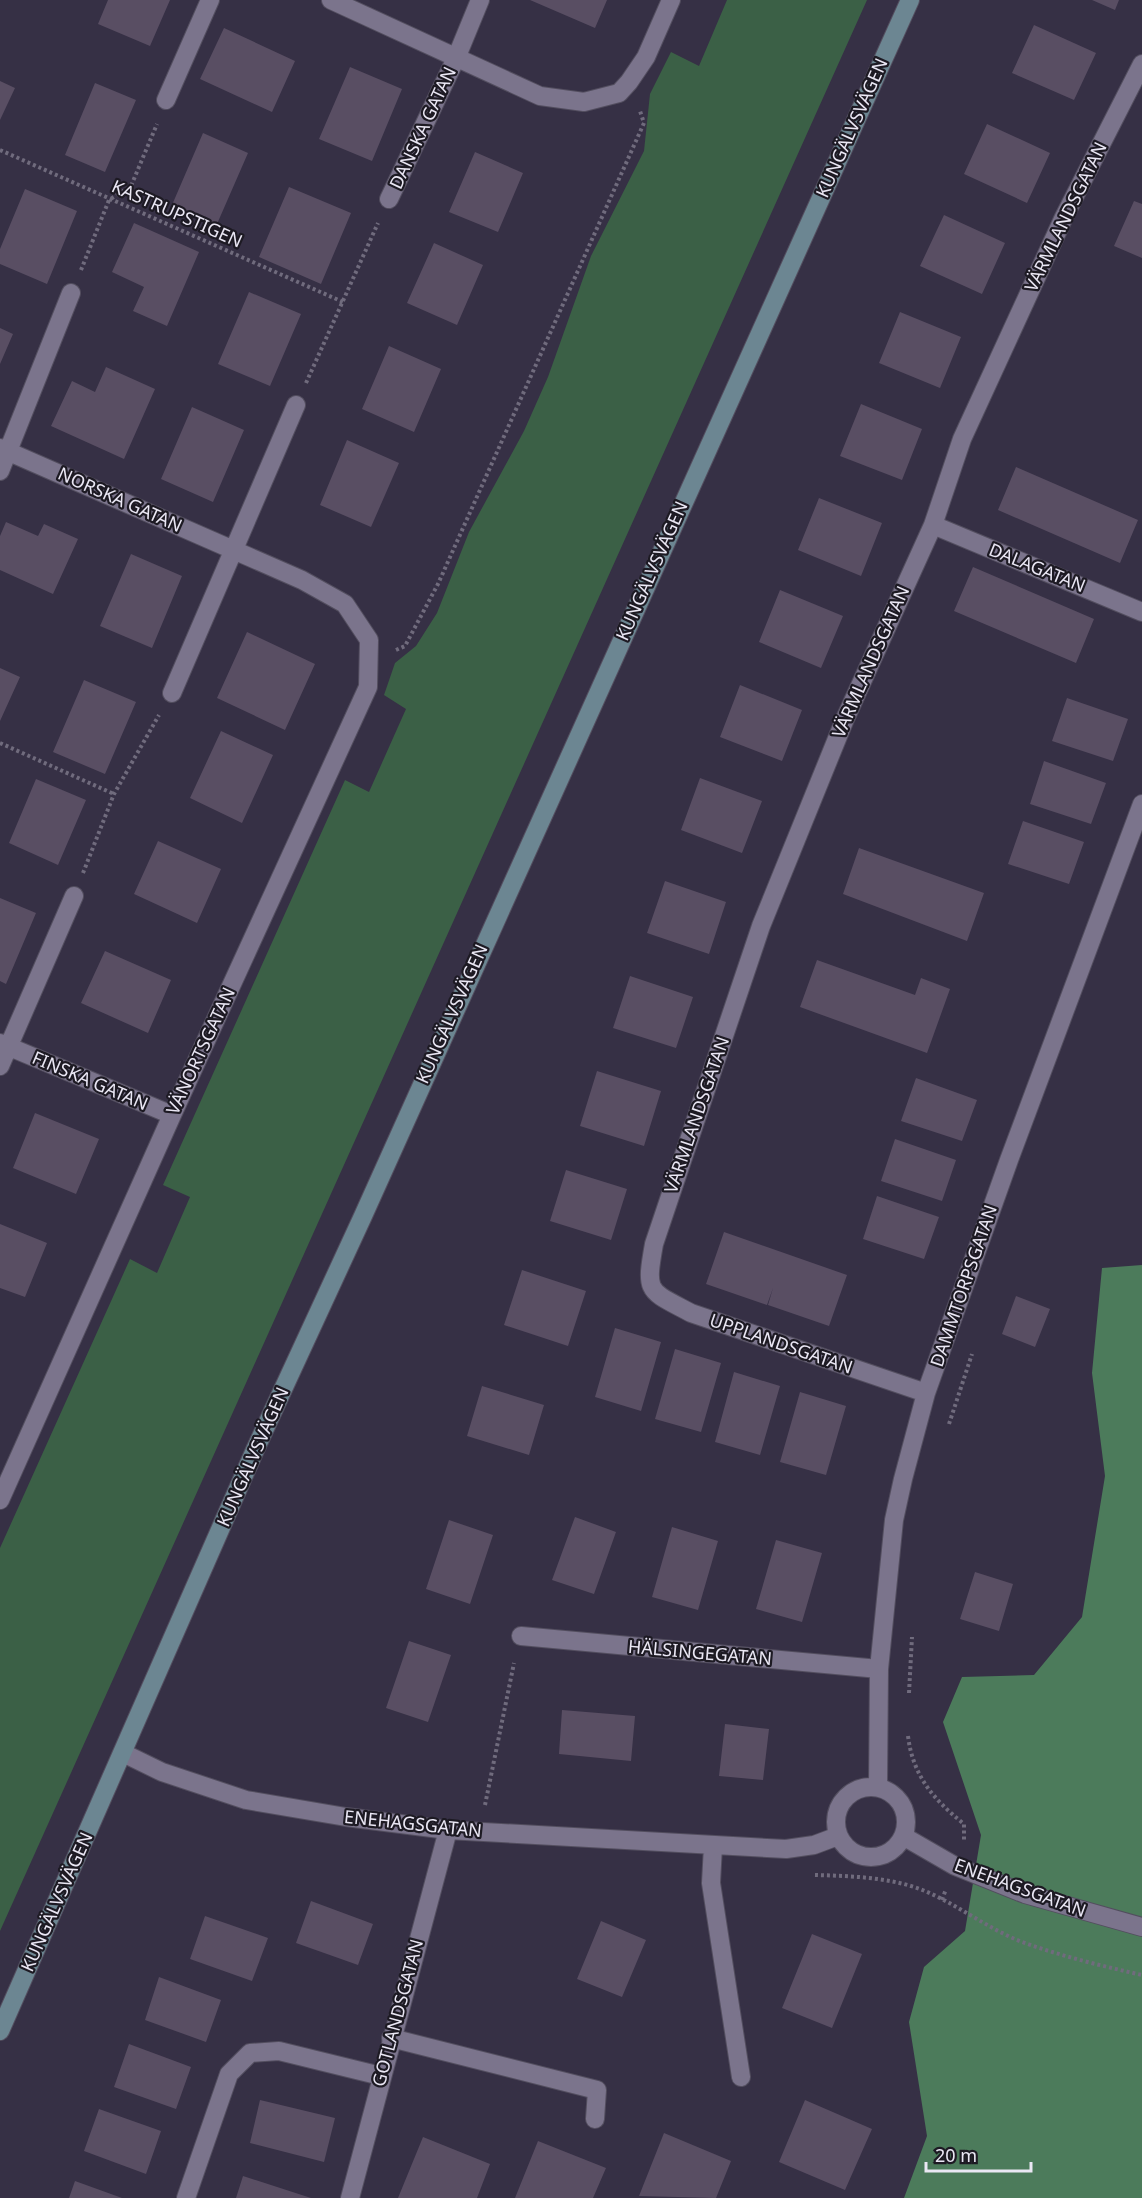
<svg xmlns="http://www.w3.org/2000/svg" width="1142" height="2198" viewBox="0 0 1142 2198" font-family="'Noto Sans',sans-serif">
  <style>
    .green { fill: #3b6046 }
    .forest { fill: #4c7b5b }
    .building { fill: #594e63 }
    .lines { fill: none; stroke-linecap: round; stroke-linejoin: round }
    .lane-casing { stroke: #534e5f; stroke-width: 20 }
    .street-casing { stroke: #534e5f; stroke-width: 20 }
    .secondary-casing { stroke: #534e5f; stroke-width: 20 }
    .path { stroke: #706b7d; stroke-width: 4; stroke-dasharray: 3 3; stroke-linecap: butt }
    .lane { stroke: #7b748c; stroke-width: 18 }
    .street { stroke: #7b748c; stroke-width: 18 }
    .secondary { stroke: #6c8692; stroke-width: 18 }
    .labels { text-anchor: middle; stroke-width: 4.5; stroke-linejoin: round; paint-order: stroke }
    .street-label { font-size: 18px; fill: #eae7f4; stroke: #1d1a23 }
  </style>
  <rect width="100%" height="100%" fill="#363045"/>
  <path class="green" d="M727 0H867L0 1931V1548L130 1259 157 1273 190 1197 163 1185 345 780 369 792 406 709 384 695 395 663 416 646 437 613 469 532 524 431 548 377 591 256 644 151 650 94 671 52 699 66Z"/>
  <path class="forest" d="M1142 1265V2198H904L927 2136 909 2022 924 1967 965 1931 981 1835 943 1722 962 1677 1034 1675 1082 1617 1105 1476 1092 1373 1102 1268Z"/>
  <path class="building" d="M108 0H170L150 46 98 24Z
    M530 0H607L595 28Z
    M1092 0H1119L1115 10Z
    M1034 25 1096 53 1074 100 1012 73Z
    M224 28 295 61 272 112 200 79Z
    M350 67 402 89 372 161 319 139Z
    M0 81 15 88 0 120Z
    M95 83 136 100 105 172 65 155Z
    M987 124 1050 153 1027 203 964 174Z
    M203 133 248 153 217 224 172 205Z
    M475 152 523 173 498 232 449 212Z
    M289 187 351 213 321 284 259 257Z
    M25 189 77 211 47 284 0 264V249Z
    M1134 201 1142 204V258L1114 246Z
    M944 215 1005 243 982 294 920 266Z
    M134 223 199 252 167 326 133 311 144 287 112 272Z
    M434 243 483 265 457 325 407 303Z
    M249 292 301 314 270 386 218 364Z
    M900 312 961 337 940 388 879 363Z
    M0 328 13 334 0 364Z
    M389 346 441 369 414 432 362 409Z
    M106 367 155 389 124 459 51 426 72 381 95 392Z
    M861 404 922 429 902 480 840 456Z
    M192 407 244 430 213 502 161 479Z
    M347 440 399 463 371 527 320 505Z
    M1016 467 1138 520 1120 563 998 510Z
    M819 498 882 523 861 576 798 550Z
    M6 522 38 536 44 524 78 539 53 594 0 570V536Z
    M131 554 182 576 152 648 100 626Z
    M973 567 1094 619 1076 663 954 611Z
    M780 590 843 616 821 668 759 642Z
    M247 632 315 664 285 730 217 698Z
    M0 668 20 677 0 721Z
    M84 680 136 702 105 774 53 752Z
    M740 685 802 710 782 761 720 737Z
    M1067 698 1128 719 1113 761 1052 741Z
    M221 731 273 755 242 823 190 798Z
    M1044 761 1106 783 1091 824 1030 804Z
    M700 778 762 801 742 853 681 830Z
    M36 779 86 800 58 865 9 843Z
    M1023 821 1084 842 1069 884 1008 864Z
    M158 841 221 869 197 923 134 894Z
    M859 848 984 893 967 941 843 894Z
    M665 881 726 902 709 954 647 933Z
    M0 898 36 913 6 984 0 981Z
    M105 951 171 980 148 1033 81 1003Z
    M817 960 915 995 921 978 950 989 927 1053 800 1007Z
    M630 976 693 997 676 1048 613 1028Z
    M597 1071 661 1091 644 1146 580 1126Z
    M916 1078 977 1100 962 1141 901 1121Z
    M35 1113 99 1139 76 1194 13 1168Z
    M895 1139 956 1160 942 1201 881 1181Z
    M566 1170 627 1189 611 1240 550 1221Z
    M877 1196 939 1217 924 1259 863 1239Z
    M0 1224 47 1243 25 1297 0 1288Z
    M724 1232 847 1275 829 1326 768 1305 773 1288 767 1305 706 1284Z
    M522 1270 586 1291 568 1346 504 1325Z
    M1016 1296 1050 1309 1035 1347 1002 1334Z
    M615 1328 661 1342 641 1411 595 1397Z
    M675 1349 721 1363 701 1432 655 1419Z
    M734 1372 780 1386 760 1455 715 1442Z
    M482 1386 544 1405 529 1455 467 1436Z
    M800 1392 846 1406 826 1475 780 1462Z
    M575 1517 616 1532 594 1594 552 1580Z
    M449 1520 493 1535 470 1604 426 1589Z
    M672 1527 718 1541 698 1610 652 1597Z
    M776 1540 822 1553 802 1622 756 1609Z
    M975 1572 1013 1584 999 1631 960 1619Z
    M409 1641 451 1655 428 1722 386 1708Z
    M562 1710 635 1716 631 1761 559 1754Z
    M725 1724 769 1729 763 1780 719 1776Z
    M311 1901 373 1924 358 1965 296 1943Z
    M205 1916 268 1938 252 1981 190 1959Z
    M601 1921 646 1940 622 1997 577 1979Z
    M812 1934 862 1954 832 2028 782 2008Z
    M159 1977 221 2000 206 2042 145 2020Z
    M129 2044 191 2067 176 2109 114 2087Z
    M260 2100 335 2118 324 2162 250 2143Z
    M805 2100 872 2129 845 2190 779 2162Z
    M99 2109 161 2131 146 2174 84 2151Z
    M664 2133 731 2161 716 2198 639 2196Z
    M423 2137 490 2164 477 2198H398Z
    M538 2141 606 2168 593 2198H515Z
    M243 2176 311 2198H236Z
    M75 2181 122 2198H69Z"/>
  <g class="lines">
    <g class="lane-casing">
      <path id="lane" d="M391 2038 597 2090 595 2119"/>
    </g>
    <g class="street-casing">
      <path id="street" d="M331 0 540 96 584 102 619 93 629 82 646 57 671 0
        M166 100 210 0
        M389 199 457 56 480 0
        M0 448 302 580 345 604 369 640 368 687 172 1115 0 1500
        M0 471 71 293
        M933 525 1142 612
        M172 693 296 405
        M0 1043 172 1115
        M0 1066 74 896
        M926 1393 691 1313C648 1290 645 1294 654 1244L761 926 845 719 933 525 962 439 1064 217 1142 64
        M521 1636 879 1669
        M123 1753 162 1772 246 1800 346 1817 448 1830 786 1849 814 1845 838 1836
        M836 1822a35 35 0 1 1 70 0a35 35 0 1 1-70 0Z
        M878 1788 879 1669 894 1520 903 1479 926 1393 1009 1160 1142 804
        M903 1836 955 1866 1025 1894 1142 1927
        M713 1846 711 1883 741 2077
        M186 2198 229 2074 250 2053 279 2051 381 2076
        M350 2198 448 1830"/>
    </g>
    <g class="secondary-casing">
      <path id="secondary" d="M0 2031 255 1450 363 1216 910 0"/>
    </g>
    <path class="path" d="M0 150 343 302
      M81 270 109 200 131 186 157 124
      M306 383 378 223
      M396 650 405 646 438 584 644 123 640 111
      M0 743 114 794
      M83 873 114 794 159 715
      M949 1424 972 1354
      M909 1693 912 1637
      M908 1736C913 1776 933 1799 964 1824V1840
      M485 1805 514 1663
      M815 1875C850 1876 887 1877 920 1889 956 1903 986 1928 1022 1942 1061 1956 1102 1966 1142 1975
      M942 1900 946 1889"/>
    <use href="#lane" class="lane"/>
    <use href="#street" class="street"/>
    <use href="#secondary" class="secondary"/>
  </g>
  <g class="labels">
    <g class="street-label">
      <text transform="translate(423 128) rotate(-65)" y="6">DANSKA GATAN</text>
      <text transform="translate(852 128) rotate(-66)" y="6">KUNGÄLVSVÄGEN</text>
      <text transform="translate(177 214) rotate(24)" y="6">KASTRUPSTIGEN</text>
      <text transform="translate(1066 217) rotate(-64)" y="6">VÄRMLANDSGATAN</text>
      <text transform="translate(120 500) rotate(24)" y="6">NORSKA GATAN</text>
      <text transform="translate(1037 568) rotate(22)" y="6">DALAGATAN</text>
      <text transform="translate(652 571) rotate(-66)" y="6">KUNGÄLVSVÄGEN</text>
      <text transform="translate(871 662) rotate(-66)" y="6">VÄRMLANDSGATAN</text>
      <text transform="translate(452 1014) rotate(-66)" y="6">KUNGÄLVSVÄGEN</text>
      <text transform="translate(201 1051) rotate(-65)" y="6">VÄNORTSGATAN</text>
      <text transform="translate(90 1081) rotate(23)" y="6">FINSKA GATAN</text>
      <text transform="translate(697 1115) rotate(-71)" y="6">VÄRMLANDSGATAN</text>
      <text transform="translate(964 1286) rotate(-71)" y="6">DAMMTORPSGATAN</text>
      <text transform="translate(781 1344) rotate(19)" y="6">UPPLANDSGATAN</text>
      <text transform="translate(253 1457) rotate(-66)" y="6">KUNGÄLVSVÄGEN</text>
      <text transform="translate(700 1653) rotate(5)" y="6">HÄLSINGEGATAN</text>
      <text transform="translate(413 1824) rotate(6)" y="6">ENEHAGSGATAN</text>
      <text transform="translate(1020 1888) rotate(20)" y="6">ENEHAGSGATAN</text>
      <text transform="translate(57 1902) rotate(-66)" y="6">KUNGÄLVSVÄGEN</text>
      <text transform="translate(398 2013) rotate(-75)" y="6">GOTLANDSGATAN</text>
    </g>
  </g>
  <path d="M926 2162v9h105v-9" fill="none" stroke="#eae7f4" stroke-width="3"/>
  <text x="935" y="2162" font-size="18" fill="#eae7f4" stroke="#1d1a23" stroke-width="4.5" paint-order="stroke">20 m</text>
</svg>
